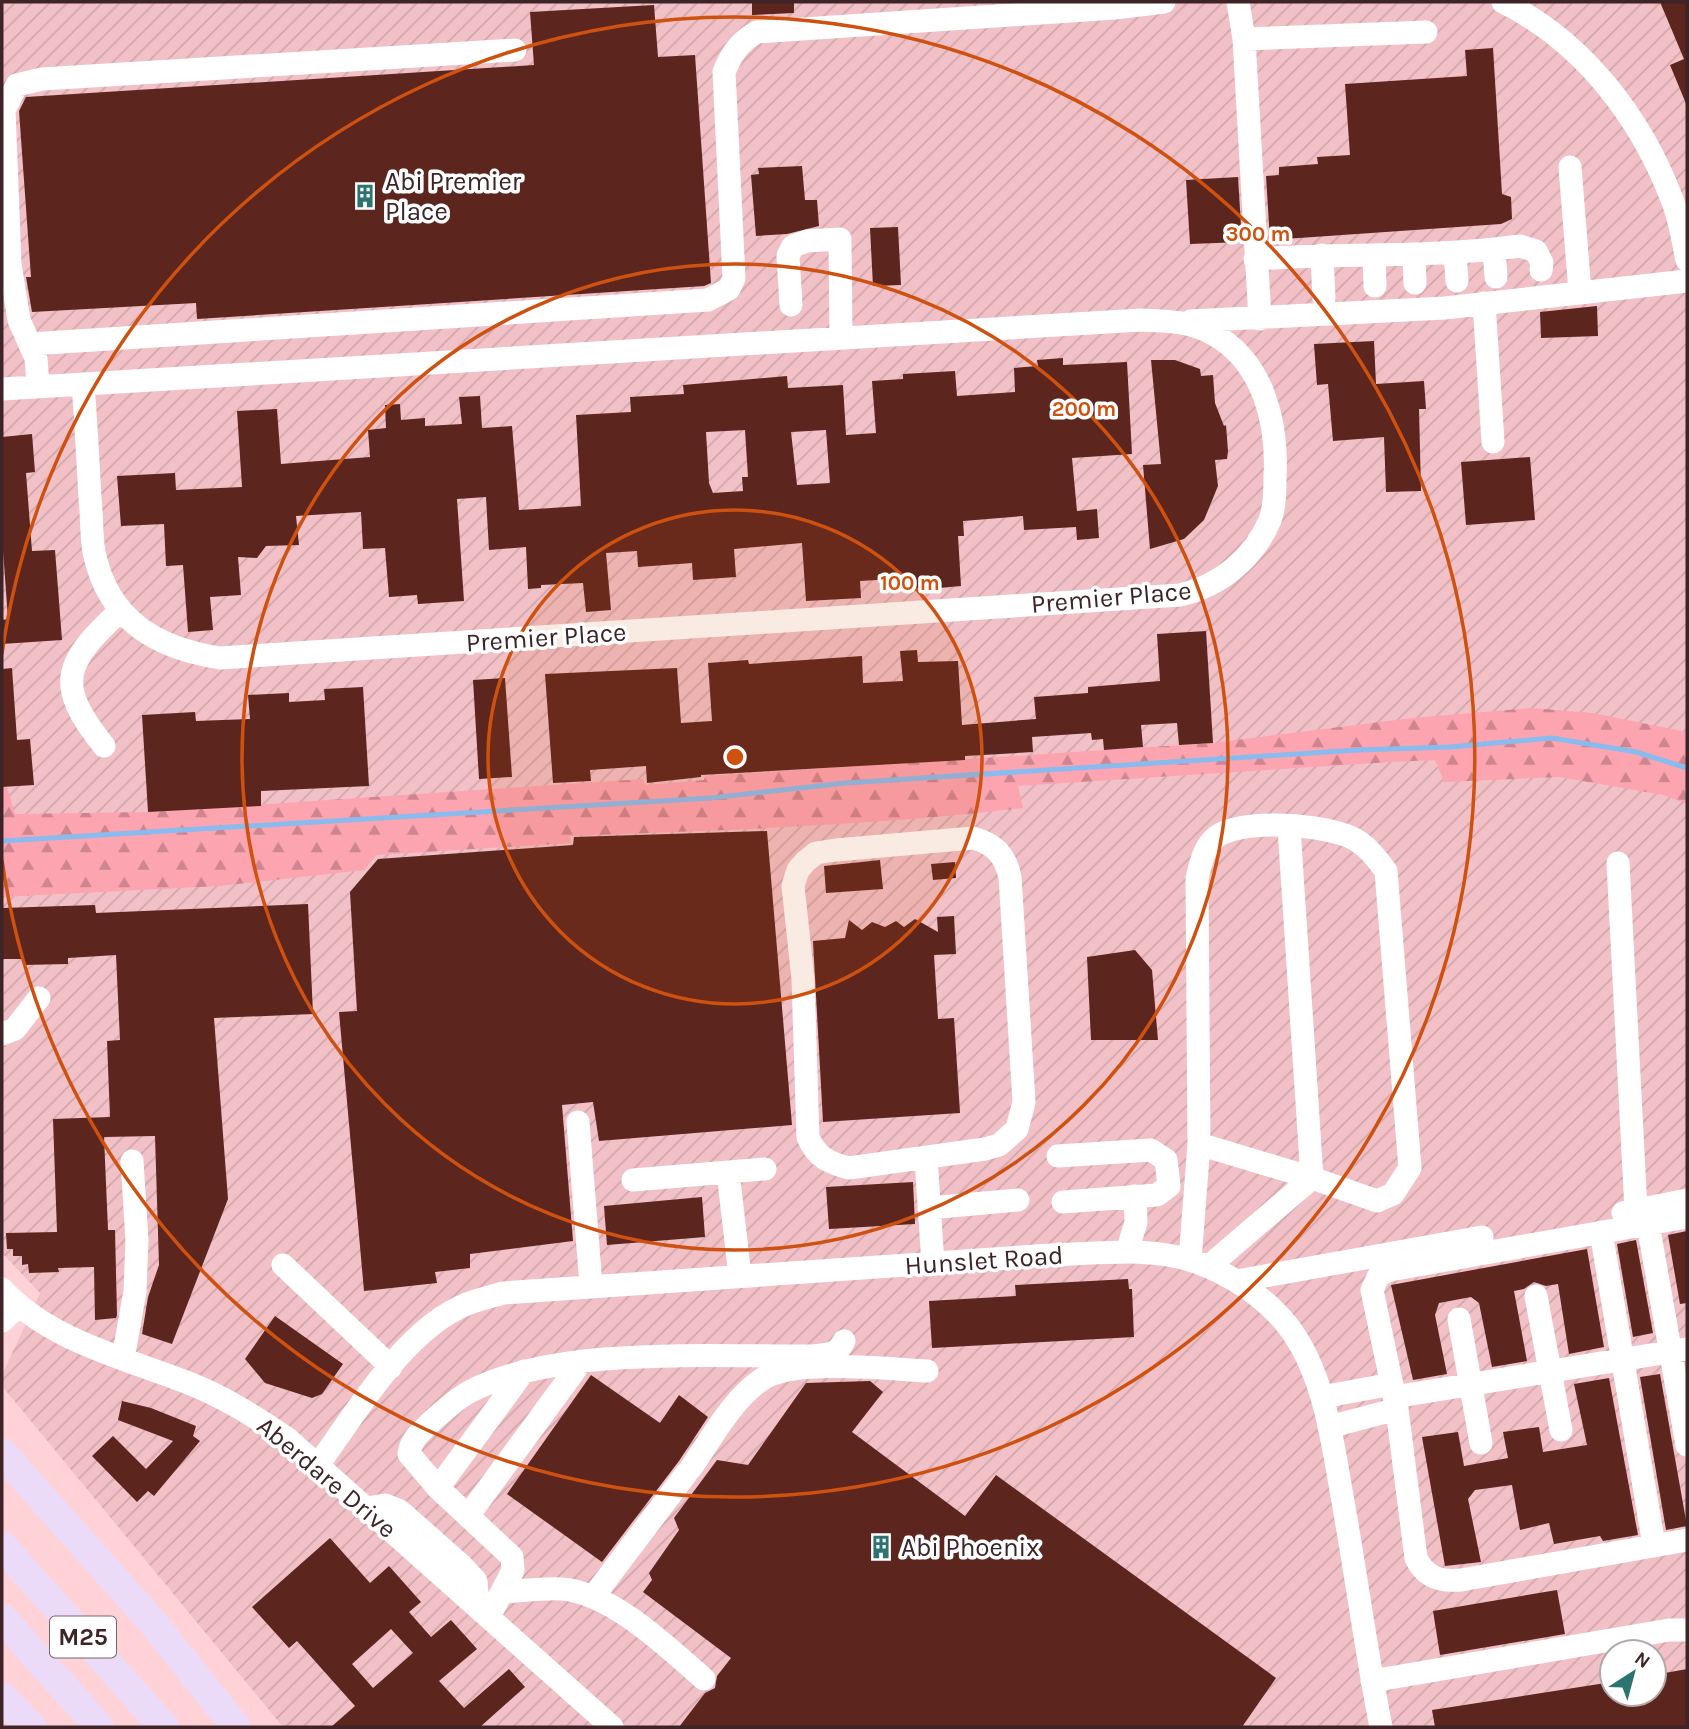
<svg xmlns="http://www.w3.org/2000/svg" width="1689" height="1729" viewBox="0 0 1689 1729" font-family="Karla,sans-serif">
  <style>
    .industrial { fill: url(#industrial-furrows); fill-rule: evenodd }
    .forest { fill: url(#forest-firs) }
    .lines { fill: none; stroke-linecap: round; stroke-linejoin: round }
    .stream { stroke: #89bbee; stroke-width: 5 }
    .building { fill: #5c251d; fill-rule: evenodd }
    .minor { stroke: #fff; stroke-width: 23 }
    .major { stroke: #ebdaf8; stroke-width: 30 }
    .ring { fill: none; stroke: #ce5110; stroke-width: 3.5 }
    .labels { text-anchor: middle; stroke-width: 7; stroke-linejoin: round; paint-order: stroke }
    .shield { fill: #fff; stroke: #786568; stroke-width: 2 }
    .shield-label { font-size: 24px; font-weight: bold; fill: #3e2327 }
    .poi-label { font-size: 26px; fill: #3e2327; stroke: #fff; text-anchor: start }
    .street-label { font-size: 26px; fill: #3e2327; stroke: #fff }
    .centre { fill: #ce5110; stroke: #fff; stroke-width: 3.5 }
    .ring-label { font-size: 21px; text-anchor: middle; font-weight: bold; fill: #ce5110; stroke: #fff; stroke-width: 7; stroke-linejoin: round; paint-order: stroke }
  </style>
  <defs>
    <pattern id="industrial-furrows" width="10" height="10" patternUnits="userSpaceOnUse" patternTransform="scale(1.75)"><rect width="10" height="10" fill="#f2c1c7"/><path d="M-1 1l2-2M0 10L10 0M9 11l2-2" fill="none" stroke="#d1a6ab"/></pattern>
    <pattern id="forest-firs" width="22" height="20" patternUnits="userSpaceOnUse" patternTransform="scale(1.75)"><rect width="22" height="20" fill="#fda4b1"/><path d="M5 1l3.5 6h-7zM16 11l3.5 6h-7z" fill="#ce8590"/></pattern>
  </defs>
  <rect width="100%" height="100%" fill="#ffd2d8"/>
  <path class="industrial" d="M2 2H1687V1727H283L2 1386V1375L40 1293 2 1253ZM1612 1652H1654V1694H1612Z"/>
  <path class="forest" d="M1532 708 1592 713 1687 732V804L1663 795 1559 777 1444 782 1435 760 1391 762 1018 786 1023 808C873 826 721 830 570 836L571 843 377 855 364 870 219 886 2 897V788L7 787 15 814 148 812 643 779 645 785 704 780 705 776 1213 743 1412 718Z"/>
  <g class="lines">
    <path class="stream" d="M2 841 711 798 845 783 1358 750 1450 747 1552 738 1636 752 1687 768"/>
  </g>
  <path class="building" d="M752 2H794V13L752 15Z
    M1660 2H1687V106L1670 65 1684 59Z
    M654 5 658 57 695 55 711 283 704 286 197 319 196 303 32 312 26 277H31L19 111 26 97 534 65 530 12Z
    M1493 48 1502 194 1511 197 1512 219 1501 224 1270 240 1266 176 1279 175V167L1318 164 1317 157 1350 155 1345 84 1467 76 1465 50Z
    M802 166 805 200H817L819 226 787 234 756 236 751 175 759 174 758 168Z
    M1238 177 1242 242 1190 244 1186 180Z
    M898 227 901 285 873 286 870 228Z
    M1597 306 1598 336 1541 338 1540 312Z
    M1374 341 1376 384 1424 381 1426 409H1419L1421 491 1386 492 1384 437 1333 441 1328 384 1317 385 1314 344Z
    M1063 358V365L1127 362 1132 454 1072 458 1077 511 1097 509 1099 538 1077 540 1076 527 1024 530 1023 516 963 521 964 536H958L961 586 906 591 893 579 860 581 861 598 806 601 802 543 734 549 736 577 693 580 692 563 638 567 637 551 606 553 611 610 586 612 583 583 541 585V588L528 589 526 547 489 550 486 497 457 499 464 601 418 604 417 595 389 597 385 548 363 549 361 512 296 516 299 545 266 546 257 558 238 557 241 595 210 597 213 630 188 632 183 565 166 566 164 524 121 526 117 476 175 473 176 490 242 487 237 411 277 409 281 464 370 457 368 430 386 428 385 405 400 404 401 420 425 418V426L462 424 459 397 480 396 482 428 512 426 519 510 536 509 581 506 576 415 631 412 630 397 684 394 683 385 787 376 788 388 843 385 846 435 876 433 872 381 903 379V374L955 371 957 396 1015 392 1014 368 1038 366 1037 360ZM745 430 748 477H742L743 491 713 493 709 483 706 432ZM826 430 830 483 797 485 791 432Z
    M1151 360H1175L1200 369 1201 376 1213 375 1215 403 1224 426 1226 425 1228 451 1227 459 1215 460 1218 486 1204 520 1184 539 1150 549 1143 465 1161 464Z
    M32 434 35 472 26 473 32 551 55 550 62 640 2 644V620L8 619 2 536V437Z
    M1530 457 1535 520 1466 525 1461 462Z
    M1206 631 1213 743 1179 745 1177 723 1141 725 1143 747 1104 750 1103 739 1092 740 1091 733 1032 737 1033 752 965 756V760L701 775V777L647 783 646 766 590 770 591 781 553 783 545 674 677 668 681 723 712 721 708 663 748 660 749 664 862 656 863 683 903 681 900 651 917 650 918 662 958 661 962 725 1036 719 1034 697 1088 693V687L1160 681 1157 634Z
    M12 668 17 740 30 739 34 785 2 787V669Z
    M505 678 512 777 479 779 473 680Z
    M363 687 369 786 261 791V806L148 812 142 715 195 712 196 721 250 719 248 695 289 693V702L325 700 324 689Z
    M767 831 792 1125 599 1141 593 1102 562 1105 573 1241 470 1254V1268L435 1272 437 1283 364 1291 339 1012 357 1011 350 892 378 859 573 845 574 837Z
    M880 860 883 889 826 893 824 866Z
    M955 862 956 878 933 880 931 864Z
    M308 904 313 1014 214 1018 228 1199 172 1344 142 1334 148 1297 159 1265 155 1136 104 1137 108 1230H115L117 1315 116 1318 95 1320 94 1267 58 1268 59 1272 29 1273 28 1264 22 1265V1256H13V1249H7L6 1233 57 1232 53 1119 110 1117 107 1041 120 1040 116 955 68 958V964L23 965 24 959H2V908L95 905 96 913Z
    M954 916 956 954 934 955 938 1019 954 1018 960 1113 823 1122 813 941 845 938 849 920 862 930 872 922 885 927 896 921 904 927 915 919 938 932 937 917Z
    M1135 950 1152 970 1158 1040H1091L1087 957Z
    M913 1182 915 1224 829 1229 826 1187Z
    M702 1197 705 1237 607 1245 604 1206Z
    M1687 1231V1303L1680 1304 1668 1235Z
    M1636 1240 1653 1333 1633 1337 1617 1244Z
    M1587 1249 1604 1347 1569 1354 1558 1284 1546 1286 1534 1282 1524 1289 1514 1291 1527 1361 1492 1367 1479 1303 1471 1297 1439 1303 1435 1315 1447 1374 1413 1380 1391 1285Z
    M1128 1279 1129 1289H1132L1134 1337 932 1348 929 1301 1016 1296 1015 1285Z
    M275 1316 343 1364 322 1394 312 1398 265 1383 245 1359Z
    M1660 1374 1687 1526 1666 1530 1640 1377Z
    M591 1375 660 1423 679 1395 708 1417 679 1461 602 1562 507 1494Z
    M1609 1378 1638 1535 1603 1541 1600 1536 1554 1544 1549 1523 1520 1530 1512 1485 1475 1490 1468 1499 1481 1562 1445 1566 1422 1437 1458 1432 1464 1466 1508 1458 1503 1432 1539 1427 1543 1452 1587 1445 1574 1384Z
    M870 1381 883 1392 852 1432 965 1516 996 1475 1276 1678 1242 1727H679L705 1693 715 1688 717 1676 731 1658 643 1592 652 1580 649 1573 679 1530 674 1518 717 1460 748 1465 806 1383Z
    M122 1401 151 1408 196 1426 193 1436 200 1441 154 1496 148 1491 137 1502 92 1456 113 1436 146 1469 173 1441 118 1420Z
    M330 1538 370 1583 389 1566 421 1602 409 1612 431 1637 451 1620 477 1649 439 1681 464 1708 509 1669 525 1687 480 1727H331L355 1706 297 1641 289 1648 252 1607ZM391 1629 413 1653 373 1688 352 1664Z
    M1557 1590 1565 1634 1440 1655 1433 1611Z
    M1687 1669V1727H1435L1432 1710 1612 1682V1694H1654V1675Z"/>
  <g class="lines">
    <path class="minor" d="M1238 2 1244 39 1260 319
      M1503 2C1584 42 1642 119 1673 202 1680 220 1683 241 1687 260
      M1244 39 1426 32
      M1570 167 1580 292
      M1494 250 1496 277
      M1455 253 1457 281
      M1322 255 1324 298
      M1374 256 1375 286
      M1414 256 1415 283
      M1255 259C1343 253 1432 258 1520 246L1536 251 1542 263 1541 270
      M1484 303 1493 442
      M791 305 788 256 793 246 807 241 840 239 841 337
      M1191 321 1445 308 1687 281
      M31 344 708 300 729 289 734 278 724 72C732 53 739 42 757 32L1115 8 1164 2
      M38 386 36 358 19 320 10 264 4 110 17 85 42 79 515 50
      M2 389 1141 320C1166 321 1191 321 1213 334 1264 362 1278 424 1275 477 1275 490 1275 507 1270 520 1254 558 1220 586 1180 595L220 658C156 648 108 620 94 552 91 534 92 515 90 498 88 460 86 422 83 384
      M104 746C54 684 64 663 120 611
      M973 838C995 844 1005 855 1010 877L1024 1102 1017 1129 999 1145 985 1149 849 1168C829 1163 816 1157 808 1137L803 979 793 886 798 870 806 861 816 853 836 850Z
      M1618 863 1636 1210
      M2 1034 15 1029 39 998
      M578 1122 591 1285
      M1199 1144 1312 1178 1289 828
      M1058 1156 1151 1150 1166 1160 1169 1186 1157 1195 1063 1202
      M926 1158 933 1264
      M728 1172 740 1276
      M633 1180 765 1169
      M929 1208 1018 1200
      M1623 1213 1687 1200
      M1687 1217 1390 1270 1379 1275 1372 1290 1397 1409 1416 1558C1425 1577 1440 1582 1461 1580L1687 1540
      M1648 1224 1687 1445
      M1601 1232 1654 1545
      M1127 1252 1136 1222 1135 1196
      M1190 1260 1199 1144 1197 879C1200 865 1203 850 1214 839 1235 817 1331 824 1356 840 1369 848 1377 859 1386 871L1410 1168 1393 1194 1377 1201 1312 1178 1208 1267
      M283 1265 391 1367
      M1237 1281 1482 1237
      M2 1289C51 1342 126 1358 191 1384 226 1398 257 1418 288 1439L612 1727
      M1536 1296 1561 1430
      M1459 1319 1481 1443
      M2 1321 18 1306
      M123 1359 135 1291 137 1240 132 1161
      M1322 1397 1392 1384
      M1394 1397 1687 1349
      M1329 1427 1397 1409
      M319 1464C356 1412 406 1328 467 1304 479 1299 491 1297 503 1293L1050 1255C1096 1254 1148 1246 1193 1261 1229 1273 1264 1296 1288 1326 1324 1373 1332 1439 1342 1496 1356 1573 1366 1651 1381 1727
      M691 1468C712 1438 731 1401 761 1380 792 1358 889 1369 927 1371
      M438 1488 524 1371
      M367 1508 385 1505 400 1511 460 1564 476 1581 478 1607
      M468 1516 581 1362
      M502 1592C522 1591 542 1588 562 1589 612 1593 667 1647 704 1679
      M593 1597 686 1474
      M489 1617 513 1570 512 1557 438 1488 409 1454C411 1438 422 1431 433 1420 445 1410 457 1398 471 1391 558 1346 712 1357 810 1356 824 1355 837 1356 844 1341
      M1372 1681 1669 1630H1687"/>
    <path class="major" d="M2 1453 154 1624 236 1727
      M2 1546 164 1727
      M2 1618 99 1727
      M2 1697 31 1727"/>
  </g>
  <circle cx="735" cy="757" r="247" fill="#ce5110" fill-opacity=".12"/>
  <g class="ring">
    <circle cx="735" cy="757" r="247"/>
    <circle cx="735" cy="757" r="493"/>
    <path d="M2 654A740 740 0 1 1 2 860"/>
  </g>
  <defs>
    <g id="building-bare" transform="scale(1.89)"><path d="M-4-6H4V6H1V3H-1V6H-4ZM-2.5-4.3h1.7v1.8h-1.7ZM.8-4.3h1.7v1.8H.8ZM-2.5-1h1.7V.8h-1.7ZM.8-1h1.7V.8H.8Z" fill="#2b7470" stroke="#fff" stroke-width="2.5" paint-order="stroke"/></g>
  </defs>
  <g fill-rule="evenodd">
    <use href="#building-bare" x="365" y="196"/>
    <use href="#building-bare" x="881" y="1547"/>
  </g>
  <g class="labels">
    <rect class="shield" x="50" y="1616.5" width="66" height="41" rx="5"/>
    <g class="shield-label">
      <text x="83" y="1645">M25</text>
    </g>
    <g class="poi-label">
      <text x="385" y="190">Abi Premier<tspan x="385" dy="30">Place</tspan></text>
      <text x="901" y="1556">Abi Phoenix</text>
    </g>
    <g class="street-label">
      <text transform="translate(1111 597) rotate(-5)" y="9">Premier Place</text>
      <text transform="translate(546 637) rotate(-4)" y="9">Premier Place</text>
      <text transform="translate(984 1260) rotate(-4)" y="9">Hunslet Road</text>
      <text transform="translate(327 1477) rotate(40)" y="9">Aberdare Drive</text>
    </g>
  </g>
  <circle cx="735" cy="757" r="10" class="centre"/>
  <g class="ring-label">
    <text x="1258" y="241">300 m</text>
    <text x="1084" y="416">200 m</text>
    <text x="910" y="590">100 m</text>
  </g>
  <rect width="1689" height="1729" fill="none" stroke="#3e2327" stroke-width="7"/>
  <g transform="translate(1633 1673) rotate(36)"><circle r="33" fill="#ffffff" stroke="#b2a7a9" stroke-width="2"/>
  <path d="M0-5L12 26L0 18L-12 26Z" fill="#2b7470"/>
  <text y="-10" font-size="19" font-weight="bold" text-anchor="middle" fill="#3e2327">N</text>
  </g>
</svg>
